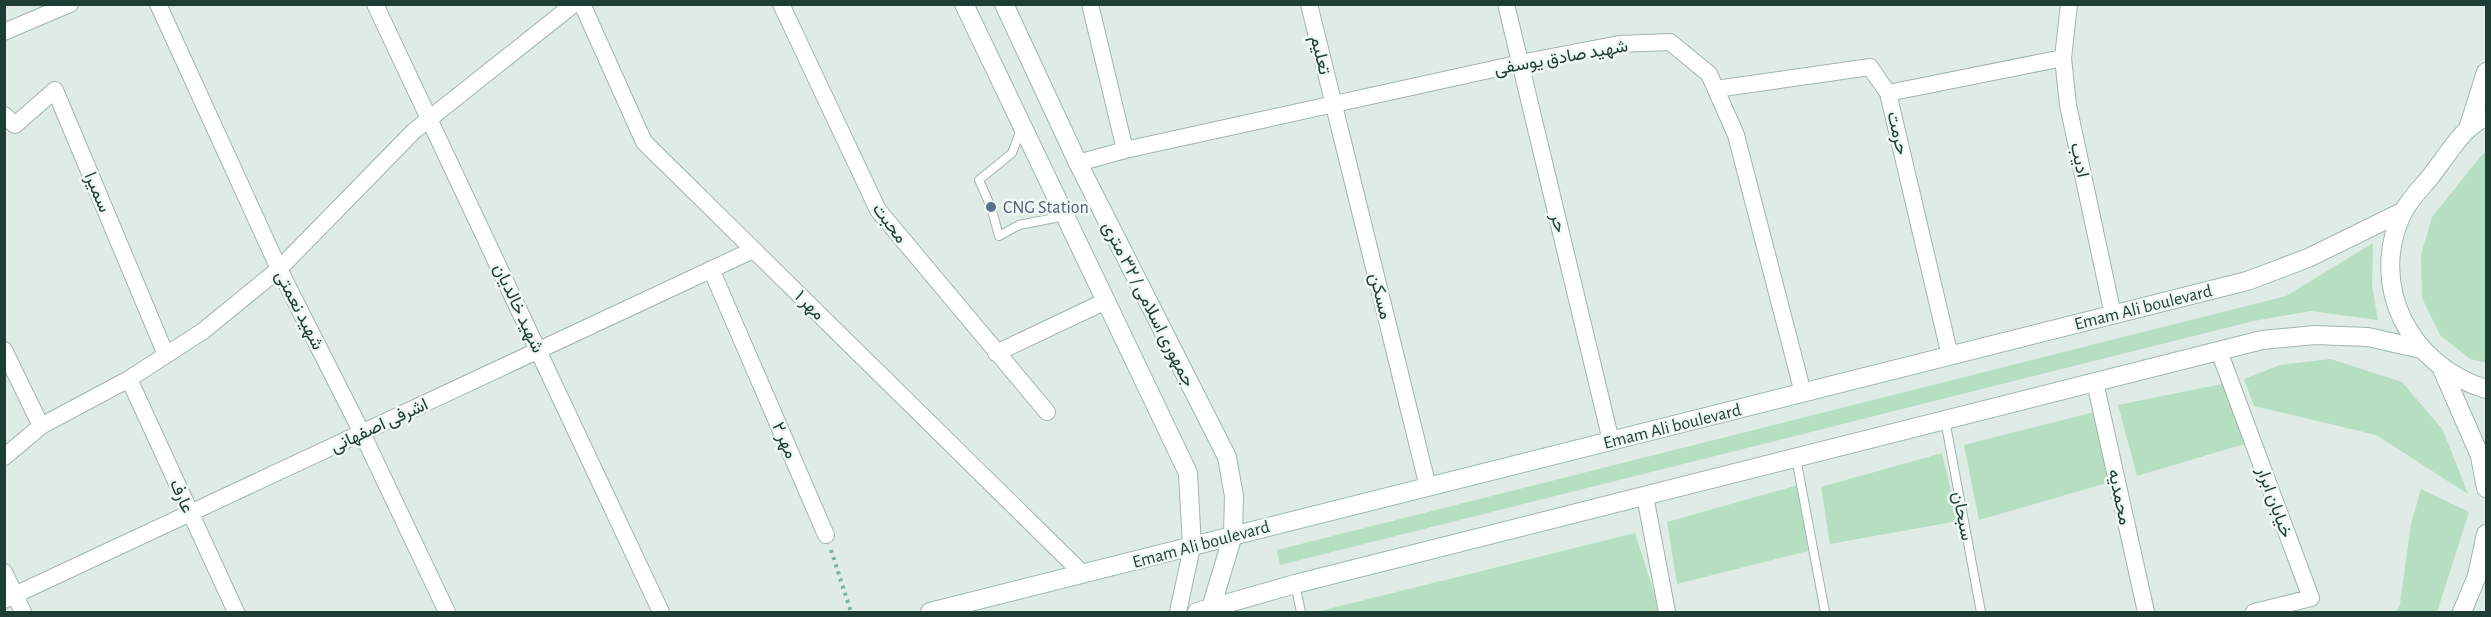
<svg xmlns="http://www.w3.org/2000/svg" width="2491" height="617" viewBox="0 0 2491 617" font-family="'Alegreya Sans',Vazirmatn,sans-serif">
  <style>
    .green { fill: #b5dfc0 }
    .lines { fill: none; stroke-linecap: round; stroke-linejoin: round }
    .lane-casing { stroke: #a1b4ad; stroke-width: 10 }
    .street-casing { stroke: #a1b4ad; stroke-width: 18 }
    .secondary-casing { stroke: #9cb8ae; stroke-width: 20 }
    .path { stroke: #7cb2a0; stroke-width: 4; stroke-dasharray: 3 4.5; stroke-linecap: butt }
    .lane { stroke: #fff; stroke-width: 8 }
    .street { stroke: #fff; stroke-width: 16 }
    .secondary { stroke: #fff; stroke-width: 18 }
    .service-dot { fill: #5c6f8a; stroke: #eff8f3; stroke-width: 2 }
    .labels { text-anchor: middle; stroke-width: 5; stroke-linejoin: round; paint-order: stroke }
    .street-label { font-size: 18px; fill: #1e3d34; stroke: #eff8f3 }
    .service-label { font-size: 18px; fill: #4e5e75; stroke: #eff8f3; text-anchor: start }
  </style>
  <rect width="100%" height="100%" fill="#dfece6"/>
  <path class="green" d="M2486 152V363L2470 359 2440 335 2422 298 2421 255 2432 217 2481 156Z
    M2373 243 2372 285 2378 320 2311 311 2254 321 1280 565 1277 550 2286 296Z
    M2331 359 2402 382 2443 430 2468 494 2376 435 2254 406 2244 379 2280 365Z
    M2222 384 2251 442 2137 476 2118 405Z
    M2098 411 2117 480 1979 520 1964 445Z
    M1942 453 1958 521 1830 544 1821 487Z
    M1798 485 1808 551 1677 584 1667 522Z
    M2421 489 2469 512 2437 612H2396L2400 604 2411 524Z
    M1635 533 1660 612H1316Z"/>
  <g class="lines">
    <g class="lane-casing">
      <path id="lane" d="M1022 127 1012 153 979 180 991 207 999 236 1019 225 1065 216
        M1945 420 1981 612
        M1796 458 1825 612
        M1295 584 1301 612"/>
    </g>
    <g class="street-casing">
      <path id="street" d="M158 4 279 269 362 433 447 612
        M375 4 661 612
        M582 4 644 142 1083 574
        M781 4 878 210 1047 412
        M1090 4 1125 150
        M1309 4 1428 487
        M1506 4 1611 441
        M2069 4 2063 58 2068 105 2113 315
        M4 32 70 4
        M1716 89 1870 67 1888 93 1950 356
        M1888 93 2063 58
        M4 115 15 125 55 90 166 355
        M1078 163 1125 150 1521 63 1619 44 1670 42 1709 74 1736 135 1803 393
        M711 269 826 535
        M4 350 41 426
        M2219 351 2311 598 2254 612
        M996 353 1106 301
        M129 379 236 612
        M2095 382 2146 612
        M4 457 41 426 129 379 203 331 279 269 414 131 574 4
        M1645 496 1667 612
        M4 572 23 612
        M4 600 753 250
        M1178 612 1192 547"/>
    </g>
    <g class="secondary-casing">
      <path id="secondary" d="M964 4 1188 473 1192 547
        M1004 4 1078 163 1227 457 1234 496 1233 535 1211 608 1208 612
        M2486 116C2480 120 2473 124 2468 129 2454 142 2443 161 2431 176 2422 187 2410 199 2403 212 2367 286 2411 367 2486 389
        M2468 129 2486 72
        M2442 369 2480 456 2486 488
        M930 612 2247 281 2308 258 2404 211
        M1197 612 1295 584 2262 340 2315 335 2368 337 2421 349
        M2462 612 2477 576 2486 534"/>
    </g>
    <path class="path" d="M831 550 851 612"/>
    <use href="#lane" class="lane"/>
    <use href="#street" class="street"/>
    <use href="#secondary" class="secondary"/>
  </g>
  <circle class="service-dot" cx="991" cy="207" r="6"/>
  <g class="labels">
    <g class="street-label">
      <text transform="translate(1321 55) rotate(76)" y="6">تعلیم</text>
      <text transform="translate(1561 57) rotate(-10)" y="6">شهید صادق یوسفی</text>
      <text transform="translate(1898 133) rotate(77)" y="6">حرمت</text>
      <text transform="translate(2080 160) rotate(78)" y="6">ادیب</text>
      <text transform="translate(98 192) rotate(67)" y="6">سمیرا</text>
      <text transform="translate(890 223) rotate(53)" y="6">محبت</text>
      <text transform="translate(1559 223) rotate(77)" y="6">حر</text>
      <text transform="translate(1381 296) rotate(76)" y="6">مسکن</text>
      <text transform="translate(1149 304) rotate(63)" y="6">جمهوری اسلامی / ۳۲ متری</text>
      <text transform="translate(810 305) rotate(45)" y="6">مهر ۱</text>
      <text transform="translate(2143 307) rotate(-14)" y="6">Emam Ali boulevard</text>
      <text transform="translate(519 308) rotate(65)" y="6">شهید خالدیان</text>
      <text transform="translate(300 310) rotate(63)" y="6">شهید نعمتی</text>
      <text transform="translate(379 425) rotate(-25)" y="6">اشرفی اصفهانی</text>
      <text transform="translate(1672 426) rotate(-14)" y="6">Emam Ali boulevard</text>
      <text transform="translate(785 440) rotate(67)" y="6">مهر ۲</text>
      <text transform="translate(182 496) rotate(66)" y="6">عارف</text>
      <text transform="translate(2120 497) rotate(78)" y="6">محمدیه</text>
      <text transform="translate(2275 502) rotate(70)" y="6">خیابان ابرار</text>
      <text transform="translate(1963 516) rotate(79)" y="6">سبحان</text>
      <text transform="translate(1201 544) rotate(-15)" y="6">Emam Ali boulevard</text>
    </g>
    <g class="service-label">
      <text x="1003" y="213">CNG Station</text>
    </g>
  </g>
  <rect width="2491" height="617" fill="none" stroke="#1e3d34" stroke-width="12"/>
</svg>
